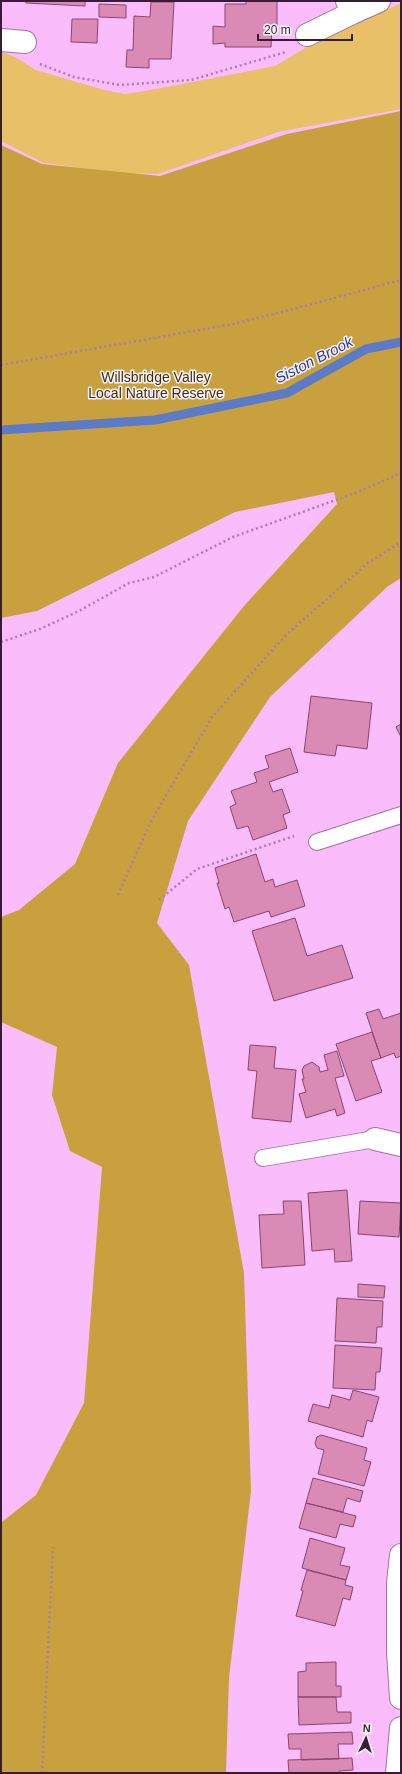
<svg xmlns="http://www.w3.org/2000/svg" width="402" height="1774" viewBox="0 0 402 1774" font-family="Helvetica,sans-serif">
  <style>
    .green { fill: #e7c068 }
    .forest { fill: #c9a03e }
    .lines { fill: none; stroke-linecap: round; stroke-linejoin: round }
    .stream { stroke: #5b7bc8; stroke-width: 9 }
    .building { fill: #d98bb6; stroke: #8c456e }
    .service-casing { stroke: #a86ea9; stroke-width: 18 }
    .minor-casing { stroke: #a86ea9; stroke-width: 24 }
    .path { stroke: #ac7dad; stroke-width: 2.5; stroke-dasharray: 2 3; stroke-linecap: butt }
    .service { stroke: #fff; stroke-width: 16 }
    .minor { stroke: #fff; stroke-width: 22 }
    .labels { text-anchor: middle; stroke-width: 3; stroke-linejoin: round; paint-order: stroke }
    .park-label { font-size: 14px; fill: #403004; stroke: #fef1fe }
    .water-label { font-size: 15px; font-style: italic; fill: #223f9b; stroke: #fef1fe }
  </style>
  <rect width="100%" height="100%" fill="#fbbcfc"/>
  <path class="green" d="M401 3V109L278 132 158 174 121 173 44 163 1 141V52L15 57 36 70 104 90 125 94 151 90 275 66 312 44Z"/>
  <path class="forest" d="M401 111V578L387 587 270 697 188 821 157 923 189 965 244 1273 251 1491 229 1678 226 1773H1L2 1522 36 1495 84 1403 102 1167 70 1151 52 1095 57 1047 1 1022V917L19 910 75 864 118 763 244 606 337 504 334 492 235 512 37 611 1 618V145L42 164 160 176 287 134Z"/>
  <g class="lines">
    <path class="stream" d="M1 430 155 420 287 393 366 349 401 342"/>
  </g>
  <path class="building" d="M26 1H85V6L26 3Z
    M246 1H277V27H272L271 47H225V43L213 44V26L225 27V4H246Z
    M151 2H174L171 59H149V68L126 67 127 50H133L134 16 150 17Z
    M99 4 126 5V18L99 17Z
    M72 19H98L97 43 71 42Z
    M311 696 372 703 367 749 337 745 335 756 304 752Z
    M401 724V737L396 727Z
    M290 748 298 772 269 782 273 792 282 789 290 812 283 815 287 828 253 840 248 826 237 829 230 807 236 804 231 791 257 782 254 773 269 768 265 756Z
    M256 854 265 882 273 879 275 887 297 880 305 906 271 917 269 911 234 922 229 907 225 909 217 883H219L215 868Z
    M295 918 307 956 342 945 353 978 274 1001 252 931Z
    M379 1009 383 1019 401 1013V1056L396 1058 394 1053 381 1058 366 1013Z
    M372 1032 381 1058 371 1061 382 1092 356 1101 336 1044Z
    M250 1045 276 1047 274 1068 296 1070 291 1122 252 1118 257 1071 248 1070Z
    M337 1051 344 1076 335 1078 345 1113 337 1116 335 1109 306 1118 299 1094 306 1092 302 1079H304L302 1070 304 1066 312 1062 319 1067 320 1072 328 1070 324 1055Z
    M347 1190 352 1261 335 1262 334 1249 312 1251 308 1193Z
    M283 1201H301L305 1265 262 1268 259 1215 284 1214Z
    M360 1201 401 1203 399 1237 358 1234Z
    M358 1284 385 1286 384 1298 358 1297Z
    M337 1298 383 1301 382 1327H377L376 1343 335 1341Z
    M335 1345 382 1348 380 1372H376L375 1390 333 1388Z
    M353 1390 379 1397 372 1422 367 1420 363 1437 308 1421 313 1404 329 1408 332 1395 350 1400Z
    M321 1435 367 1448 364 1460 371 1462 364 1486 318 1474 324 1450 317 1448 315 1443 317 1437Z
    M313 1478 363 1491 360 1502 347 1498 343 1512 306 1503Z
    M306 1503 356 1516 353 1527 340 1524 336 1538 299 1528Z
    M310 1538 345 1548 340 1565 350 1567 346 1580 302 1568Z
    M307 1570 346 1580 345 1585 353 1587 350 1600 343 1598 335 1626 296 1616 303 1591 301 1590Z
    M336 1662V1686H341V1697H298V1672L306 1671V1663Z
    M298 1697H336L337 1712H351V1723L299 1725Z
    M352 1732 353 1744H338L339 1759 301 1760V1749H289L288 1734Z
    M352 1758 353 1770 339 1771V1773H289L288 1760Z"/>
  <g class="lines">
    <g class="service-casing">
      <path id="service" d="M317 842 401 815
        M263 1158 375 1139"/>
    </g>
    <g class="minor-casing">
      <path id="minor" d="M347 1 352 13 379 1
        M307 35 352 13
        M1 40 25 42
        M375 1139 401 1145
        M401 1555 398 1583V1652L401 1653
        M398 1652 401 1698
        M397 1773 401 1728"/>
    </g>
    <path class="path" d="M40 64 74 77 120 85 191 80 286 52
      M1 365 233 324 294 309 401 280
      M1 642 40 629 79 611 129 583 154 577 233 537 358 492 401 473
      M118 895 150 823 212 717 287 634 368 563 401 542
      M159 900 197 869 294 836
      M42 1773 53 1547"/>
    <use href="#service" class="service"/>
    <use href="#minor" class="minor"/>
  </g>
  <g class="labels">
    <g class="park-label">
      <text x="156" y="382">Willsbridge Valley<tspan x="156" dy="16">Local Nature Reserve</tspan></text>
    </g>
    <g class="water-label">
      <text transform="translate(314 360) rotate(-27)" y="5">Siston Brook</text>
    </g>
  </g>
  <rect width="402" height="1774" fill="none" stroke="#351d35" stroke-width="4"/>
  <g transform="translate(366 1738) rotate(4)" stroke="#fef1fe" stroke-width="3" paint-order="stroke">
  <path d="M0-3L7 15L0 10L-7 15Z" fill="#351d35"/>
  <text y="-6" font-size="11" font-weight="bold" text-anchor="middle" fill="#351d35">N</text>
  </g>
  <path d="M258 34v6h94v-6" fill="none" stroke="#351d35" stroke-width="2"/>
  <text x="264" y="34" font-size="12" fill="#351d35" stroke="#fef1fe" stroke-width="3" paint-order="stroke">20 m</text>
</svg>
